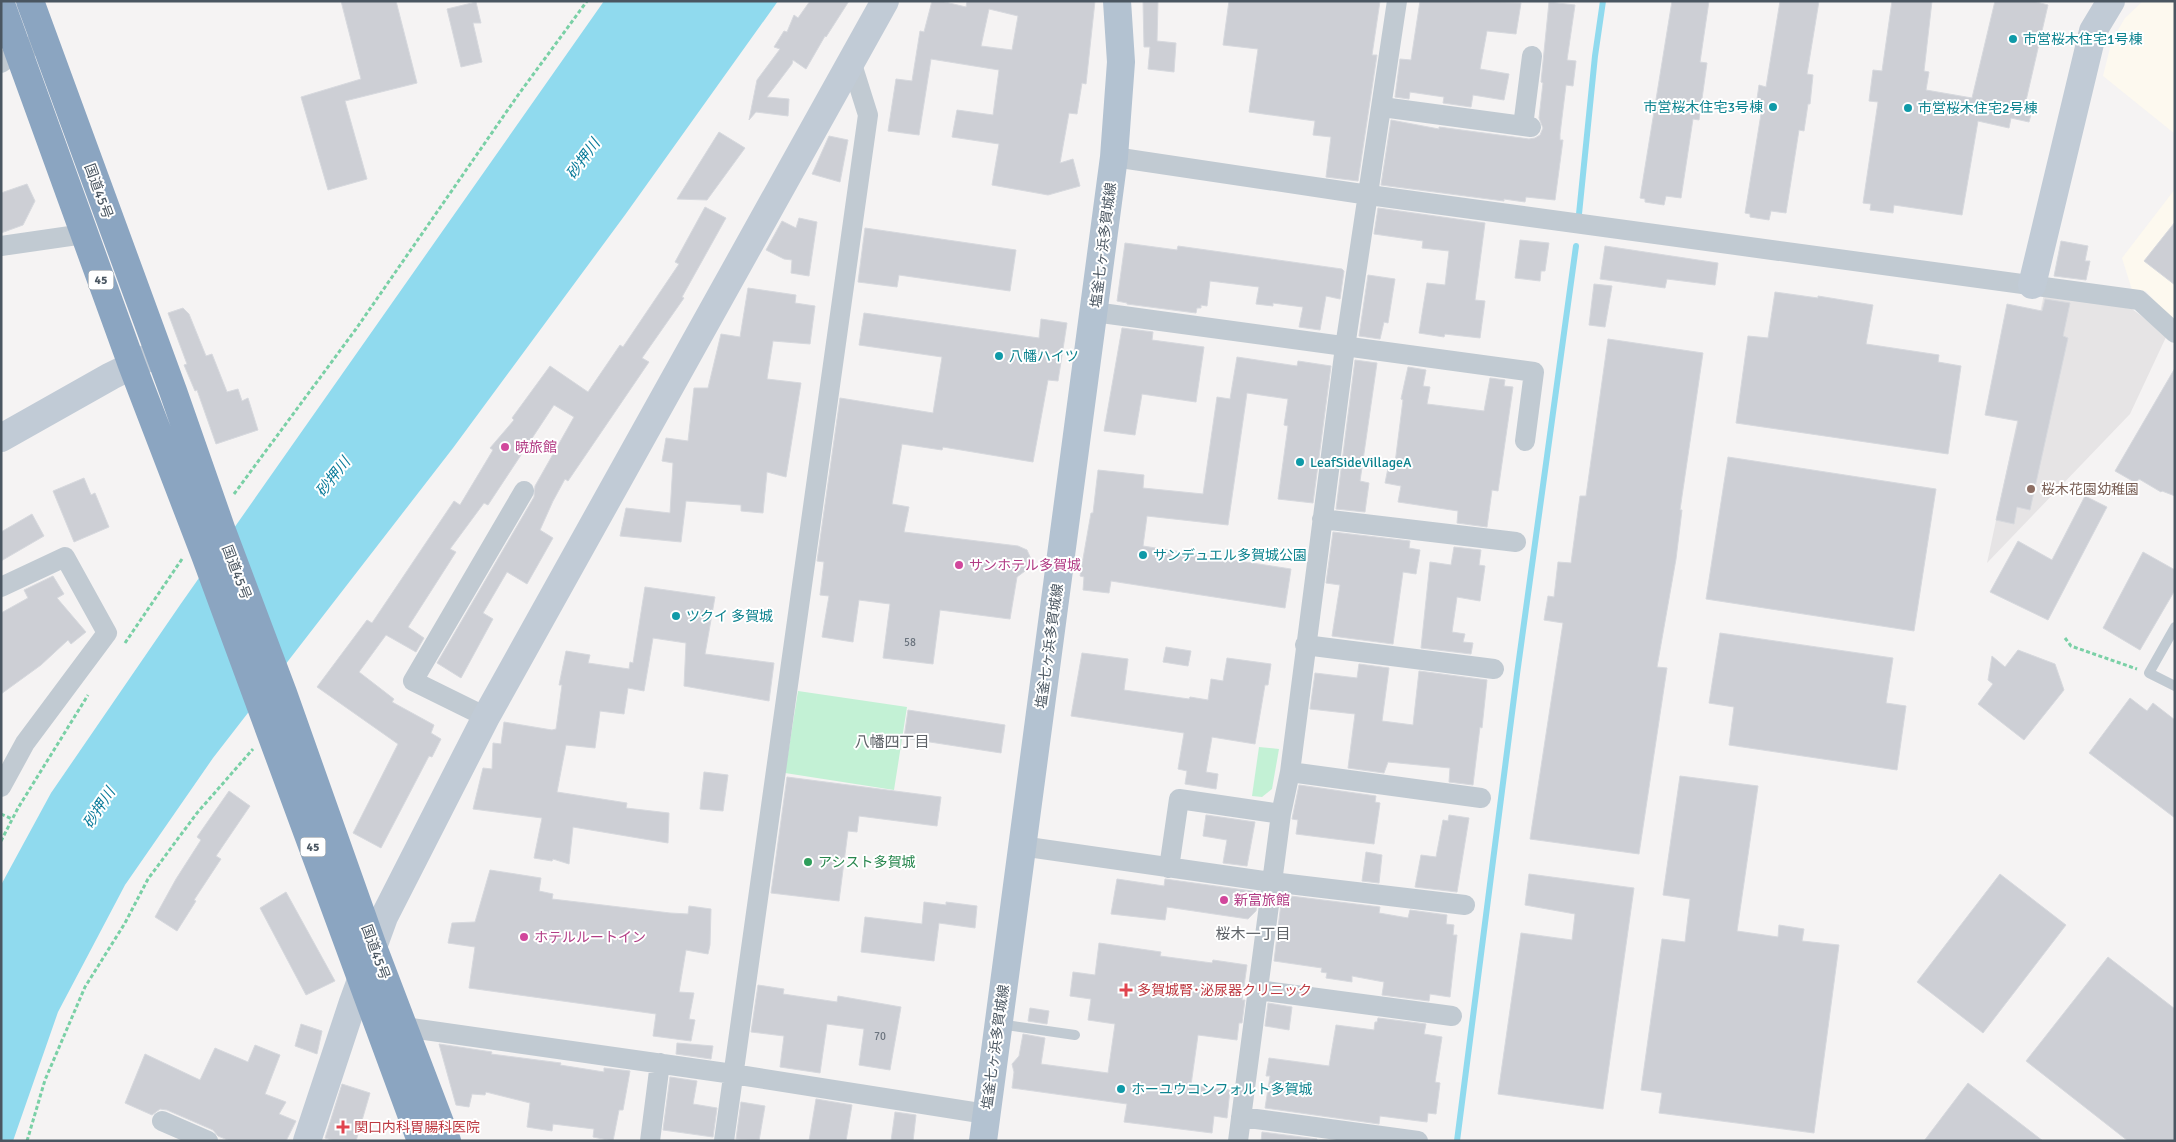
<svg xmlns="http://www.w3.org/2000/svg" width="2176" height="1142" viewBox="0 0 2176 1142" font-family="Signika,'Noto Sans JP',sans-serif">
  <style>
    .commercial { fill: #fdf9ef }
    .education { fill: #e6e4e5 }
    .green { fill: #c3f1d5 }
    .water { fill: #90daee }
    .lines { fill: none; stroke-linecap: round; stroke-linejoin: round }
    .stream { stroke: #90daee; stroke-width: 6 }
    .building { fill: #cdcfd5; stroke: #d7d9de; fill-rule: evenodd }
    .path { stroke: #7ad0a6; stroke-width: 3; stroke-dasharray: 4 2.5; stroke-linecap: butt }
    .lane { stroke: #c1cad2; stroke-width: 10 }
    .street { stroke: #c1cad2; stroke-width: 20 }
    .secondary { stroke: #c1cbd6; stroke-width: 28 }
    .primary { stroke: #b3c2d1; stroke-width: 28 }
    .highway { stroke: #8ba5c1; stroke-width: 28 }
    .culture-dot { fill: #0f9aa8; stroke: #fff; stroke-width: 2 }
    .hotel-dot { fill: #d1479c; stroke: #fff; stroke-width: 2 }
    .education-dot { fill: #8d6e63; stroke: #fff; stroke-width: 2 }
    .leisure-dot { fill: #2e9e5b; stroke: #fff; stroke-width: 2 }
    .health-dot { fill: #e0444e; stroke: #fff; stroke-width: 2 }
    .labels { text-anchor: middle; stroke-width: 4; stroke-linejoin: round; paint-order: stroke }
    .number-label { font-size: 11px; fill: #6b747e }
    .shield { fill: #fff; stroke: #808990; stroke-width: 1 }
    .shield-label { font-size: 12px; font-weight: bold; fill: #4a5661 }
    .culture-label { font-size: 14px; fill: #0d838f; stroke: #fff; text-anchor: start }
    .street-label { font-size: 14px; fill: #4a5661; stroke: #fff }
    .hotel-label { font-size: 14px; fill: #b23c85; stroke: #fff; text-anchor: start }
    .education-label { font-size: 14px; fill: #785e54; stroke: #fff; text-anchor: start }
    .leisure-label { font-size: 14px; fill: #27864d; stroke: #fff; text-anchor: start }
    .health-label { font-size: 14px; fill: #be3a42; stroke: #fff; text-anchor: start }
    .water-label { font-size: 15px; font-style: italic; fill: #0c7c9b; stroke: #fff }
    .neighbourhood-label { font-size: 15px; fill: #5f6368; stroke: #fff }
  </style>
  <rect width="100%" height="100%" fill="#f5f3f3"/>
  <path class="commercial" d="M2143 1H2175V134L2103 76 2112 40 2125 18Z
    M2175 189V324L2146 291 2132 290 2122 258Z"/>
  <path class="education" d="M2044 294 2132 309 2167 335 2130 414 1987 563Z"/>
  <path class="green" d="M798 691 907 707 894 790 785 773Z
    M1259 747 1279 749 1272 789 1262 797 1252 796Z"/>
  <path class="water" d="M604 1H778L625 215 453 448 213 758 125 885 58 1012 13 1141H1V885L51 793 180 605Z"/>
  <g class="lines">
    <path class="stream" d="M1579 214 1595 56 1603 1
      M1457 1141 1517 674 1576 246"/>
  </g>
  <path class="building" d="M341 1H396L417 83 345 101 367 179 328 190 301 97 361 79Z
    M810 1H849L826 37 825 36 806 69 793 60 792 64 767 97 789 99 788 116 756 112 749 120 757 80 780 49 774 47 784 31 787 32 794 15 798 18Z
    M932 1H941L966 7 967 1H1095L1086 84 1082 83 1077 114 1069 113 1060 163 1073 159 1080 186 1048 195 992 185 999 144 952 137 957 110 993 115 999 70 931 59 919 135 888 131 896 79 912 81 920 31 924 32ZM989 9 1018 16 1012 50 981 46Z
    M1143 1H1158L1157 41 1176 43 1174 72 1148 69 1150 47H1144Z
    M1229 1H1380L1372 55H1377L1358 181 1326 177 1331 137 1313 135 1315 121 1249 112 1258 49 1223 45Z
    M1420 1 1521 3 1516 34 1487 31 1480 69 1509 74 1504 100 1473 95 1471 107 1443 103 1444 97 1410 92 1409 99 1395 97 1400 59 1411 60Z
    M1672 1H1709L1700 62 1707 63 1699 120 1693 119 1681 198 1666 196 1664 205 1645 202V199L1640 198Z
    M1780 1H1819L1807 74 1813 75 1810 104H1808L1804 131 1799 130 1786 213 1771 211 1769 220 1750 217V214L1745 213 1761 114 1755 113 1759 85 1766 87Z
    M1892 1H1932L1924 71 1929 72 1926 90 1972 98 1995 1H2033L2048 5 2025 105 2033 107 2029 122 2011 118 2009 128 1978 121 1962 215 1894 205 1893 213 1870 210 1871 204 1863 203 1878 102 1869 101 1873 70 1882 71Z
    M476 2 481 23H473L482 62 461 67 447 9Z
    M1549 2 1575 5 1567 60 1576 61 1573 86 1566 85 1560 134V140H1563L1555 200 1526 197 1525 202 1504 199V201L1381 185 1391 120 1439 129V127L1529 139 1535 138 1540 135 1543 128 1539 118 1543 83 1541 82Z
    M719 132 745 148 707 200 677 199Z
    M829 136 848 140 840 182 812 174Z
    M27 184 35 201 23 225 1 233V193Z
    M705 207 726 218 682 297 684 298 642 358 649 362 568 481 565 479 553 501 540 530 553 538 527 584 507 572 483 613 493 619 461 678 437 663 534 497 535 486 574 417 554 405 488 505 484 503 450 549 456 552 408 627 424 638 416 652 386 635 359 672 394 699 392 702 434 725 431 733 441 739 432 757 429 756 381 848 353 833 398 744 317 687 367 620 372 623 454 501 460 505 493 450 490 448 514 420 512 418 550 366 588 392 620 345 623 347 679 264 675 262Z
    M1378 208 1485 223 1475 300 1485 301 1480 338 1445 334 1444 337 1419 333 1427 283 1445 285 1449 251 1422 248 1423 241 1374 234Z
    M799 218 817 222 809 276 791 273 792 260 784 259 766 250 782 221 796 228Z
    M2175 222V285L2144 261Z
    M865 228 1016 250 1010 291 899 275 897 287 858 282Z
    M1520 240 1549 243 1545 271H1541L1540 281 1515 278Z
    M2061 241 2088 246 2085 261H2090L2086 280 2054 276Z
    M1125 243 1177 250 1178 246 1342 269 1344 271 1340 299 1326 296 1320 330 1299 327 1303 307 1273 303V306L1256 304 1259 287 1210 281 1207 306 1201 305V308H1197L1196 313 1127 304V303L1117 301Z
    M1605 246 1718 263 1715 285 1667 279 1665 288 1600 279Z
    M1368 275 1395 279 1388 323 1384 322 1380 339 1359 336Z
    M1594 284 1612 286 1605 327 1589 325Z
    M748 288 796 295 795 303 815 306 810 344 773 341 767 379 801 383 786 477 767 472 763 513 741 511V505L686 501 681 542 620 536 626 508 670 513 673 463 662 461 666 438 688 441 694 388H708L721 334 740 337Z
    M1775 292 1818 298V296L1873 305 1866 344 1939 355 1938 362 1961 366 1948 454 1736 423 1748 336 1768 338Z
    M2045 299 2070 303 2063 336 2068 338 2030 510 2017 507 2014 524 1996 520 2018 421 1985 415 2007 304 2042 311Z
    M183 308 189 314 206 356 212 354 227 392 238 389 242 401 248 398 258 430 216 444 197 390 195 391 184 365 187 364 168 313Z
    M864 313 1039 338 1041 319 1067 323 1058 381 1048 380 1033 462 943 447 942 450 902 444 892 504 909 507 904 532 1018 546 1027 550 1031 559 1029 568 1017 577 1010 619 940 610 933 664 883 658 890 604 859 600 853 642 822 637 829 596 820 595 824 562 817 561 840 398 933 413 942 357 859 345Z
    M1122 328 1153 332 1152 340 1204 347 1196 402 1142 394 1135 435 1104 431Z
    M1608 339 1703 353 1680 510H1682L1676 559 1657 667 1667 668 1639 854 1530 839 1563 623 1544 620 1548 596 1554 597 1558 562 1571 563 1580 496H1586Z
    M1237 357 1297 366 1298 361 1331 366 1313 503 1278 499 1288 426 1284 425 1288 399 1247 393 1228 525 1147 516 1143 546 1291 569 1285 608 1111 581 1109 593 1083 590 1084 577 1080 576 1091 513H1093L1098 470 1144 475 1143 488 1203 494 1217 397 1230 399Z
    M1355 360 1377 363 1360 481 1369 483 1365 512 1336 509Z
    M1408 367 1426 370 1423 386 1430 387 1427 404 1484 411 1490 378 1505 380 1504 386 1513 387 1498 491 1492 490 1487 527 1457 523 1458 511 1398 502 1401 486 1385 483 1389 463H1395L1403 400 1401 399Z
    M2175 368V496L2162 491 2161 492 2139 479 2136 483 2115 471Z
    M1728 457 1936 489 1914 631 1706 599Z
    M84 478 91 495 95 493 109 527 74 542 53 491Z
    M2085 496 2107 507 2048 620 1990 592 2018 541 2052 560Z
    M32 514 44 536 1 561V532Z
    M1333 532 1410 541 1409 548 1420 550 1416 574 1403 572 1393 644 1332 636 1340 585 1326 583Z
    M1454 547 1481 550 1479 565 1485 566 1480 601 1457 597 1452 632 1465 634 1463 642 1473 643 1471 654 1421 648 1430 562 1451 565Z
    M2143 552 2175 570V590L2140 650 2103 628Z
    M53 576 64 594 57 598 86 632 71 644 68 640 41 665 1 694V613L28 598 24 590Z
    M645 587 715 597 705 654 774 663 769 701 684 686 686 643 653 638 644 691 628 688 624 714 600 711 595 748 566 745 557 792 627 803 626 808 669 813 668 843 573 827 569 864 553 859 552 861 534 858 542 818 473 809 483 768 492 769 493 743 501 744 504 722 552 730 556 729 562 685H559L566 651 590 655 588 663 629 669 630 662 633 663Z
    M1720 633 1893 658 1886 703 1906 706 1897 770 1729 745 1734 707 1709 703Z
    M1166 647 1191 651 1188 666 1163 662Z
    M2018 650 2055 664 2064 690 2024 740 1978 704 1993 684 1988 680 1992 656 2005 667Z
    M1082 653 1128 659 1124 690 1189 699 1190 697 1208 700 1211 679 1223 681 1227 658 1271 664 1268 685H1265L1255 744 1212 737 1206 772 1218 774 1216 789 1185 784 1187 771 1178 769 1184 733 1071 716Z
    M1359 664 1389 668 1382 721 1413 725 1419 671 1487 680 1482 728 1480 727 1473 785 1449 782 1450 768 1388 762 1384 773 1348 768 1355 714 1310 709 1315 673 1357 678Z
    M2130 698 2147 711 2153 703 2175 720V818L2089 753Z
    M908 710 1005 725 1001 753 904 738Z
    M704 772 728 775 723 811 700 809Z
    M1680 776 1758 786 1737 931 1778 937 1779 925 1804 929 1802 941 1839 945 1814 1133 1659 1113 1662 1093 1641 1090 1662 939 1685 942 1690 899 1663 895Z
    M787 777 941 797 937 826 859 816 857 832 848 831 839 901 771 893Z
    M1299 785 1376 796 1375 802 1380 803 1374 844 1296 834 1298 820 1292 819Z
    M229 791 250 806 216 856 221 859 194 900 196 901 177 931 155 917 176 879 201 840 197 837Z
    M1206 815 1255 822 1247 866 1223 863 1227 840 1203 836Z
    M1449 815 1469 818 1457 892 1415 887 1421 855 1436 857 1443 820 1448 821Z
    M1366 852 1382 855 1379 883 1362 881Z
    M490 870 541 878 539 891 553 894 552 899 670 913 688 914 689 906 711 909 710 945 708 954 686 950 679 992 694 993 689 1019 695 1020 691 1041 653 1036 656 1014 469 988 475 947 448 943 452 923 475 922Z
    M1529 874 1634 888 1603 1109 1498 1094 1521 933 1572 940 1575 914 1525 905Z
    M2000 874 2066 925 1983 1033 1917 982Z
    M1117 879 1164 886 1165 879 1259 892 1256 911 1248 919 1167 907 1165 920 1111 914Z
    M286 892 335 981 306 995 260 908Z
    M1282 895 1380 907 1379 913 1408 918 1410 910 1447 915 1446 924 1454 925 1453 935H1457L1450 997 1430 994 1429 1001 1382 995 1384 982 1352 976V982L1326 978 1327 973 1321 972 1322 968 1274 961Z
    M924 902 946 905V902L977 906 975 928 939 923 934 961 861 952 865 917 922 924Z
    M1099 943 1161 952 1160 956 1212 963 1213 960 1247 965 1242 1000H1245L1242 1023H1239L1237 1040 1198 1035 1191 1085 1230 1090 1227 1118 1214 1116 1212 1133 1124 1122 1127 1104 1012 1088 1014 1072 1012 1064 1019 1056 1023 1034 1045 1038 1041 1064 1108 1073 1115 1024 1088 1020 1091 999 1070 996 1073 972 1095 975Z
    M2108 957 2175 1009V1141H2128L2026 1061Z
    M758 985 784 989 783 994 837 1002 838 996 901 1007 890 1070 859 1065 864 1029 827 1024 820 1073 780 1067 784 1036 751 1032Z
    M1268 1003 1292 1007 1289 1030 1265 1026Z
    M1030 1008 1049 1011 1047 1024 1028 1021Z
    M1378 1018 1426 1024 1424 1034 1442 1037 1435 1082 1440 1083 1436 1114 1428 1113 1427 1122 1380 1116 1379 1124 1265 1108 1270 1076H1266L1269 1058 1329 1066 1336 1025 1374 1030 1375 1022H1377Z
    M301 1024 322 1031 317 1054 295 1046Z
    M677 1043 713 1046 711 1059 676 1054Z
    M439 1044 492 1052 491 1054 561 1063 560 1065 604 1072V1068L630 1071 623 1110H619L613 1141 593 1137 594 1129 553 1124 552 1131 527 1127 530 1103 486 1092 485 1095 472 1094 469 1107 456 1105Z
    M255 1045 280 1055 265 1094 286 1102 279 1114 296 1121 286 1141H230L218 1136 213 1130 167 1110 160 1109 152 1115 125 1103 145 1054 200 1080 215 1048 248 1062Z
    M670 1077 697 1081 693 1104 717 1108 713 1137 663 1130Z
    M1968 1083 2043 1141H1924Z
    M342 1084 370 1093 356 1141H335L325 1138Z
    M816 1099 852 1105 846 1141H809Z
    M741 1102 765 1106 759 1141 736 1139Z
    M895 1112 916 1115 913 1141H891Z
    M1262 1132 1317 1139V1141H1261Z"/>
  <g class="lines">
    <path class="path" d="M234 494 356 329 516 98 587 1
      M2065 638 2071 646 2137 669
      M125 643 182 559
      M1 814 12 819
      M1 841 18 808 88 695
      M27 1141 45 1080 85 987 125 923 148 879 197 813 253 749"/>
    <path class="lane" d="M2175 627 2149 673 2175 686
      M999 1024 1075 1035"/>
    <path class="street" d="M1 63 19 51 45 41
      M1382 107 1531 127
      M1523 126 1532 56
      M1114 157 1369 195 2139 300 2175 333
      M1 246 84 234
      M1094 312 1534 372 1525 441
      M1322 519 1516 542
      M1 587 65 557 107 633 25 743 1 787
      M1305 645 1494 669
      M486 717 413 681 524 491
      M1290 772 1481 798
      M1021 846 1272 882 1465 905
      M1169 868 1179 799 1281 814
      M1258 990 1452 1016
      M404 1027 733 1074 986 1114
      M1241 1117 1418 1141
      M162 1121 208 1141
      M650 1141 660 1063
      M724 1141 868 115 851 61
      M1238 1141 1281 814 1290 772 1345 347 1397 1"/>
    <path class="secondary" d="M2032 285 2093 31 2111 1
      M1 438 111 376 158 353
      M307 1141 353 1002 384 917 486 717 885 1"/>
    <path class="primary" d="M983 1141 1114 157 1121 62 1117 1"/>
    <path class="highway" d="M30 1 173 391 222 531 283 693 373 947 447 1141
      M1 4 132 365 205 555 421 1141"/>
  </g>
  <g class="culture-dot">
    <circle cx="2013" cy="39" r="5"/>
    <circle cx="1773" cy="107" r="5"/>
    <circle cx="1908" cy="108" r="5"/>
    <circle cx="999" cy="356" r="5"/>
    <circle cx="1300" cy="462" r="5"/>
    <circle cx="1143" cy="555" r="5"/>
    <circle cx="676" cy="616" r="5"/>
    <circle cx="1121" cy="1089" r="5"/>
  </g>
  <g class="hotel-dot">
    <circle cx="505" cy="447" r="5"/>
    <circle cx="959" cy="565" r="5"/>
    <circle cx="1224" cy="900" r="5"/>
    <circle cx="524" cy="937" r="5"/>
  </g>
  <circle class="education-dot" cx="2031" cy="489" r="5"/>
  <circle class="leisure-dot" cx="808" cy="862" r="5"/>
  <g class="health-dot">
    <path d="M1123.5 982.5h5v5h5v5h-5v5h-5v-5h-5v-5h5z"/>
    <path d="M340.5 1119.5h5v5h5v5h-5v5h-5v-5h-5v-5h5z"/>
  </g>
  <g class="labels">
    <g class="number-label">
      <text x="910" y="646">58</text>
      <text x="880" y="1040">70</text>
    </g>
    <g class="shield">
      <rect x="88.5" y="270.5" width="25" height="19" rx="4"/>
      <rect x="300.5" y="837.5" width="25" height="19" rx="4"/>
    </g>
    <g class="shield-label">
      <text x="101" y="284">45</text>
      <text x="313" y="851">45</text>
    </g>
    <g class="culture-label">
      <text x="2023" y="44">市営桜木住宅1号棟</text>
      <text x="1763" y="112" text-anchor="end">市営桜木住宅3号棟</text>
      <text x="1918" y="113">市営桜木住宅2号棟</text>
      <text x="1009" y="361">八幡ハイツ</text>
      <text x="1310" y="467">LeafSideVillageA</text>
      <text x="1153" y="560">サンデュエル多賀城公園</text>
      <text x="686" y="621">ツクイ 多賀城</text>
      <text x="1131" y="1094">ホーユウコンフォルト多賀城</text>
    </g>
    <g class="street-label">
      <text transform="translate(99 191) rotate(70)" y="5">国道45号</text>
      <text transform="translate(1103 245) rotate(-83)" y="5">塩釜七ヶ浜多賀城線</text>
      <text transform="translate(237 572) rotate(69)" y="5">国道45号</text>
      <text transform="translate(1049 646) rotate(-82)" y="5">塩釜七ヶ浜多賀城線</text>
      <text transform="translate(376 952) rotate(70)" y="5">国道45号</text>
      <text transform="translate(995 1047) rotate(-82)" y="5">塩釜七ヶ浜多賀城線</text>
    </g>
    <g class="hotel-label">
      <text x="515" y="452">暁旅館</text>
      <text x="969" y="570">サンホテル多賀城</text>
      <text x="1234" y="905">新富旅館</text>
      <text x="534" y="942">ホテルルートイン</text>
    </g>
    <g class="education-label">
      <text x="2041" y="494">桜木花園幼稚園</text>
    </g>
    <g class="leisure-label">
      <text x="818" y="867">アシスト多賀城</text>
    </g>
    <g class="health-label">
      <text x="1137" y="995">多賀城腎･泌尿器クリニック</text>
      <text x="354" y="1132">関口内科胃腸科医院</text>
    </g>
    <g class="water-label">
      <text transform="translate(583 159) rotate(-54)" y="5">砂押川</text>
      <text transform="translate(333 477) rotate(-52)" y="5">砂押川</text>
      <text transform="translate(99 808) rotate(-57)" y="5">砂押川</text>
    </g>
    <g class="neighbourhood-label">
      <text x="892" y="747">八幡四丁目</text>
      <text x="1253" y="939">桜木一丁目</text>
    </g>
  </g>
  <rect width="2176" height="1142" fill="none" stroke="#4a5661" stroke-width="5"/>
</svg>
